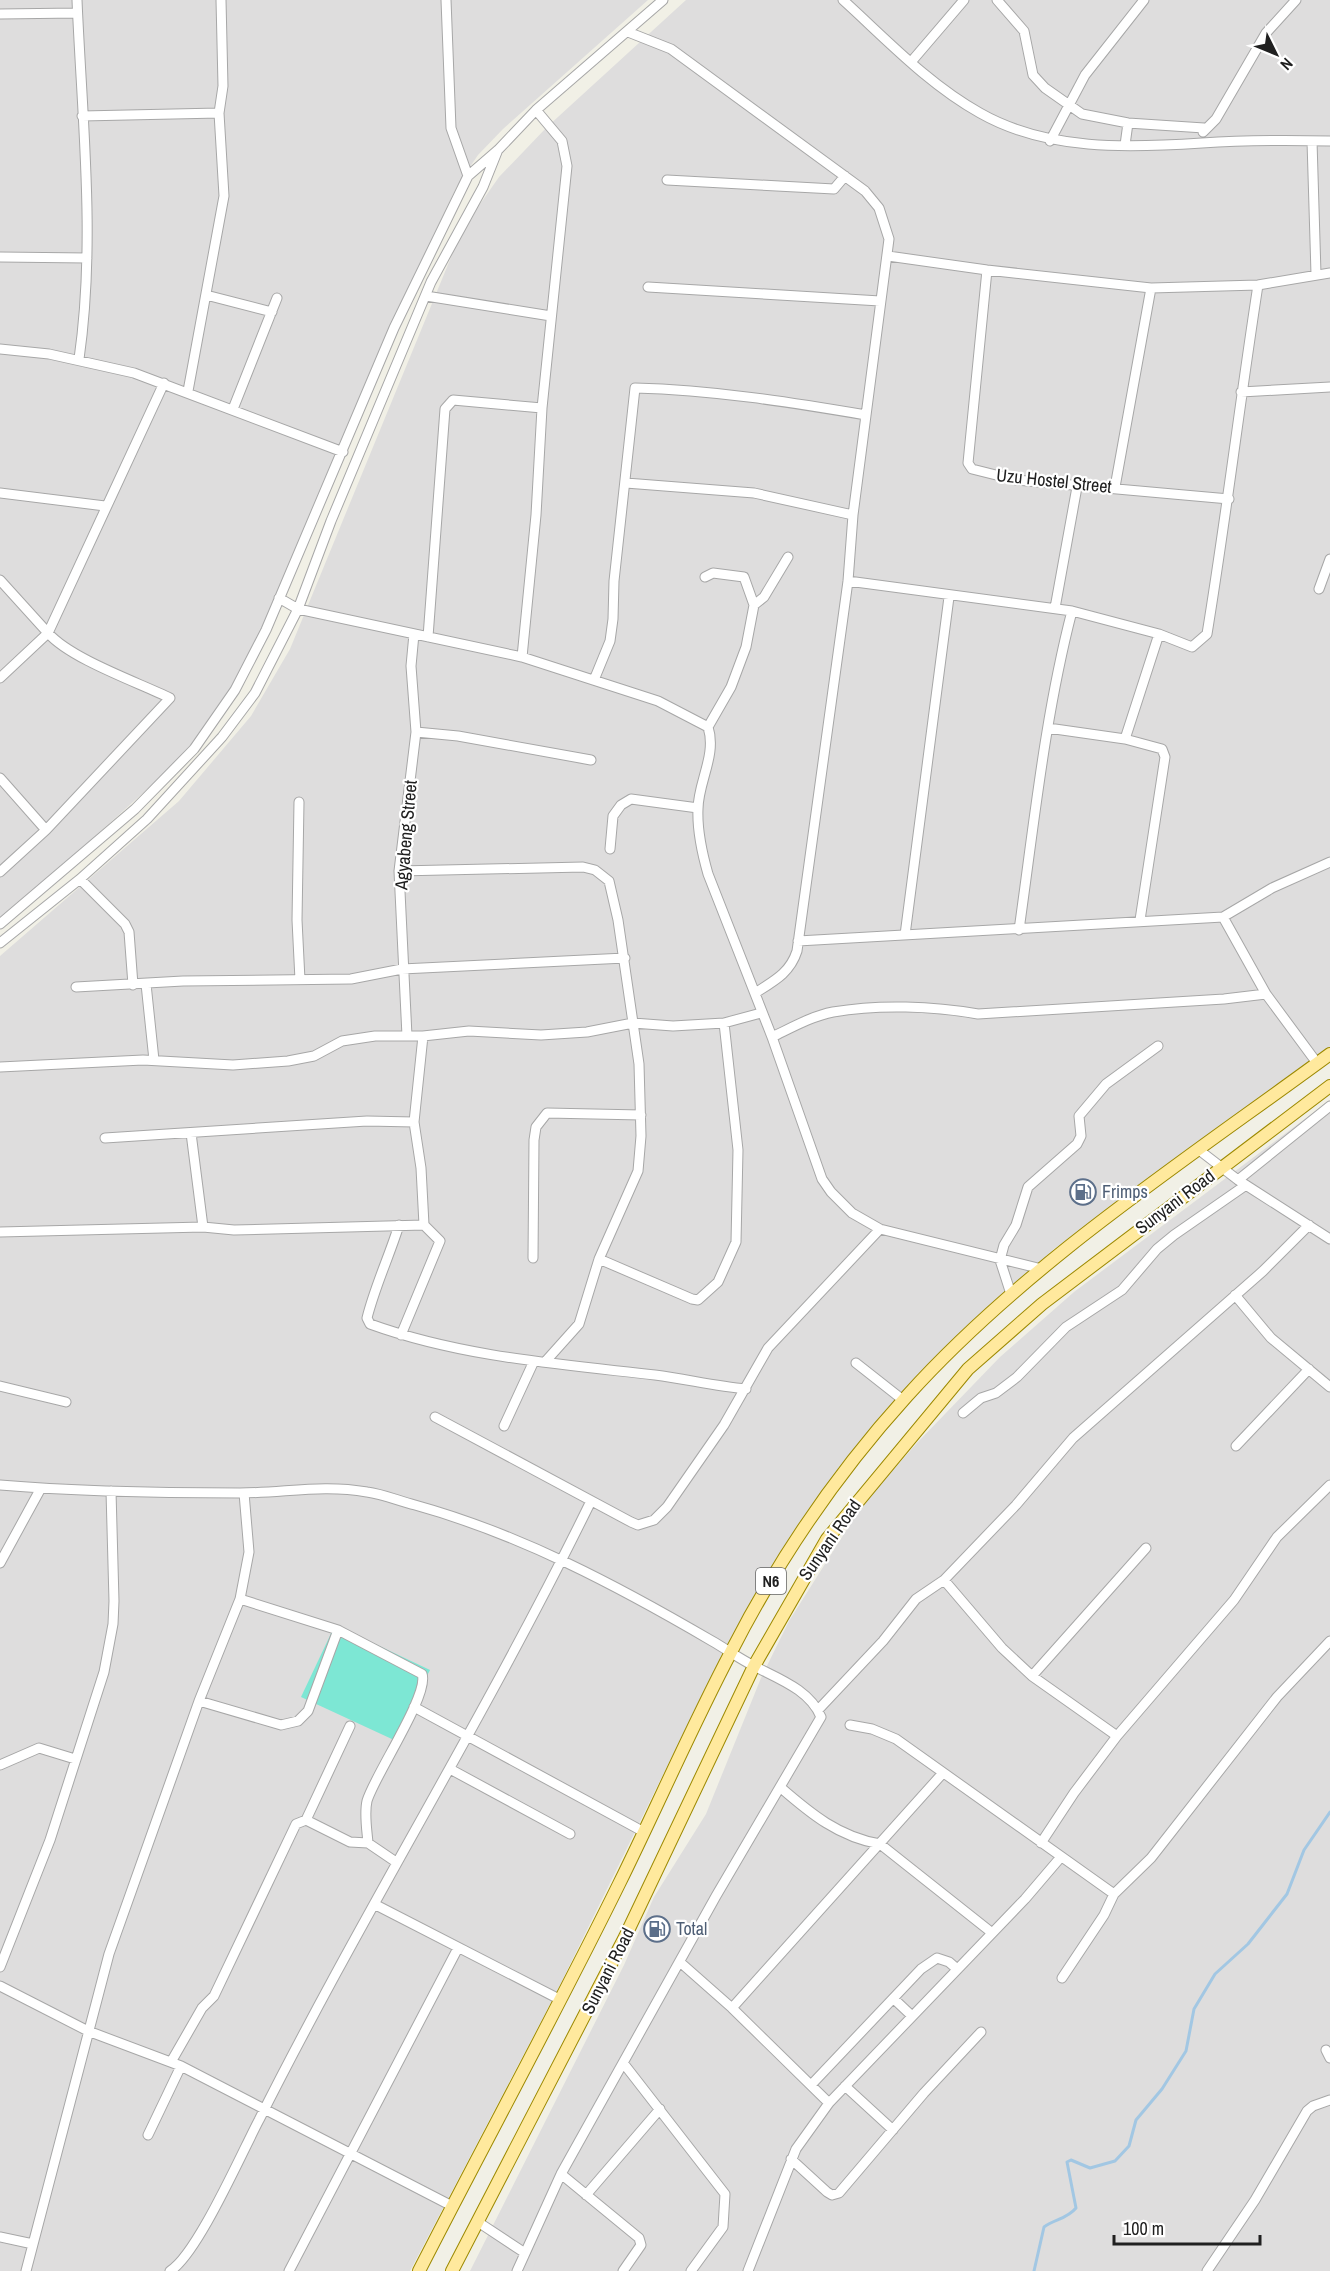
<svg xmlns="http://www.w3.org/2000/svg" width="1330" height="2271" viewBox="0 0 1330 2271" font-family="'Archivo Narrow',sans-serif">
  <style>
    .residential { fill: #dedddd }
    .pitch { fill: #7de7d4 }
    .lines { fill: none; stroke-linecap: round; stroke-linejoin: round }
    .stream { stroke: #a2c7e3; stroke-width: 3 }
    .minor-casing { stroke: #a7a7a7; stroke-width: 11 }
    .major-casing { stroke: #9c8900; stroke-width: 14 }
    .minor { stroke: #fff; stroke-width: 9 }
    .major { stroke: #ffe99d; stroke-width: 12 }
    .labels { text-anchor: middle; stroke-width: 4.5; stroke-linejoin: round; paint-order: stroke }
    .shield { fill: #fff; stroke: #636363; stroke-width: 1.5 }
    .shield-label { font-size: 16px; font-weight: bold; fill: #202020 }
    .street-label { font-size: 18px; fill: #202020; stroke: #fff }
    .service-label { font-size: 18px; fill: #4e5e75; stroke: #fff; text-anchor: start }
  </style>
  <rect width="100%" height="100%" fill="#f1f0e6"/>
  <path class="residential" d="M0 0H648L503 129 478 155 457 186 387 334 259 635 229 694 211 720 175 764 60 868 0 918Z
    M686 0H1330V1049L1226 1121 1054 1249 930 1363 873 1429 802 1519 743 1617 700 1699 557 1991 410 2271H0V956L179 801 251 716 290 649 454 250 478 207 499 177 547 127Z
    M1330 1100V2271H470L624 1965 654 1897 706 1814 761 1678 789 1621 861 1507 916 1444 1000 1357 1074 1292Z"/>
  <path class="pitch" d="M335 1625 430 1670 394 1740 301 1697Z"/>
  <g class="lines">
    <path class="stream" d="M1034 2271 1044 2227C1055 2219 1067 2219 1076 2208L1067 2162 1071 2160 1090 2168 1115 2161 1129 2146 1136 2120 1162 2089 1186 2051 1194 2009 1215 1974 1248 1944 1287 1894 1304 1850 1330 1812"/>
    <g class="minor-casing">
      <path id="minor" d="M77 0C82 119 96 241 79 359
        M446 0 451 128 468 176
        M843 0C886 39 928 84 980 113 1047 151 1128 148 1202 143 1244 140 1288 140 1330 141
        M997 0 1024 31 1033 75 1045 88 1082 114 1128 123 1204 128
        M0 14 77 13
        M628 32 671 49 865 191 879 208 889 239 853 515 848 581 797 951C790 973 774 981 755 993
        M911 62 964 0
        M82 116 219 113
        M1203 132 1216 119 1266 33 1296 0
        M1050 141 1085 75 1144 0
        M1312 141 1316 274
        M1125 145 1128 123
        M667 180 834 189 845 176
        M888 256 987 270 1151 288 1258 285 1330 273
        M0 257 87 258
        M987 270 968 463 972 469 1016 480 1229 499
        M648 287 880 301
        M206 295 272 312
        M426 296 551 316
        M0 349 49 354 134 373 343 452
        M188 391 224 196 219 113 223 86 221 0
        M1241 392 1330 387
        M233 409 277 298
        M626 483 754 493 853 515
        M1115 487 1151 288
        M0 493 105 506
        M705 577 713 573 744 577 754 605
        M0 580 48 633 0 678
        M848 581 1072 611 1159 634 1192 647 1207 634C1226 518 1240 401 1258 285
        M1319 589 1330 559
        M279 598 298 609 522 657 658 701 708 727C717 755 698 782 698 809 697 831 702 853 708 874L772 1037 822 1179 831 1192 852 1213 880 1229 1042 1269
        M1055 608 1077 487
        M428 637 445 409 453 400 542 408
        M522 657 536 515 542 408 567 166 562 141 536 110
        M594 680 610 641 613 619 614 581 635 388C713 390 789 402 866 415
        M708 727 731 687 746 647 754 605 764 597 788 557
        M1048 728 1125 739 1162 749 1165 757 1140 920
        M416 732 458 736 591 760
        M1125 739 1159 634
        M0 778 46 830
        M299 802 297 920 300 980
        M610 849 613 816 621 805 631 799 698 808
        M399 871 583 867 595 870 609 881 618 920 639 1064 641 1136 638 1171 599 1259 579 1324 545 1362
        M0 872 46 830 170 698C137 682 71 659 48 633L164 383
        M80 879 125 924 129 932 133 985
        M1223 917 1266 994 1317 1063
        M0 924 135 809 194 749 235 690 266 630 394 328 468 176 498 150 536 110 663 0
        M1019 930C1034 824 1045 715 1072 611
        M905 935 949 597
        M798 941 1223 917 1272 888 1330 862
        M0 943 80 879 147 819 222 737 255 693 298 609 331 521 431 282 483 187 497 152
        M146 984 154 1060
        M76 987 183 981 351 979 402 969 625 958
        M407 1036 399 871 416 732 411 666 414 634
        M423 1036 414 1122 421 1168 424 1225
        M772 1037C791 1028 812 1016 833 1012 879 1004 933 1006 978 1014L1224 999 1266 994
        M0 1067 143 1060 233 1065 288 1061 314 1056 342 1041 375 1036H423L469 1031 541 1035 587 1032 633 1023 673 1026 724 1023 761 1013
        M191 1133 203 1227
        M105 1138 367 1121 414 1122
        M1199 1150 1238 1180 1330 1239
        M1238 1180 1330 1106
        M399 1225C389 1257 375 1286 367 1318L370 1324C461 1357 559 1364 655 1375 686 1379 715 1386 746 1389
        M0 1232 203 1227 234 1230 424 1225 440 1241 401 1335
        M533 1258 534 1140 536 1127 547 1113 641 1115
        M599 1259 692 1299 698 1300 718 1282 736 1242 738 1150 724 1023
        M1011 1294 1000 1260 1004 1245 1016 1225 1028 1187 1077 1144 1081 1136 1079 1116 1106 1084 1158 1046
        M1235 1295 1271 1338 1330 1387
        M856 1363 903 1400
        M0 1386 66 1402
        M963 1413 981 1398 996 1393 1017 1377 1066 1327 1122 1290 1157 1249 1174 1235 1246 1185
        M435 1417 631 1522 638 1525 654 1520 667 1507 724 1425 768 1348 880 1229
        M504 1426 534 1361
        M1236 1446 1309 1369
        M0 1485C80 1492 160 1493 240 1493 285 1493 322 1484 367 1492 383 1494 399 1501 415 1505 520 1534 618 1586 712 1641 726 1649 740 1659 754 1666 779 1679 810 1690 821 1717L716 1896 561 2174 517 2271
        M0 1563 41 1488
        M944 1580 1002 1648 1032 1676 1117 1736
        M240 1599 338 1630 422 1674C430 1694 374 1776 367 1801 364 1814 367 1830 368 1843L396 1862
        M1032 1676 1146 1548
        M199 1701 281 1725 298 1721 308 1711 338 1630
        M414 1707 644 1832
        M818 1710 883 1641 916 1599 944 1580 1016 1505 1073 1438 1263 1271 1309 1225
        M850 1725 872 1729 896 1739 1114 1894
        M0 1765 39 1748 75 1759
        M450 1769 570 1834
        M780 1787C811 1814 839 1837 880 1844L991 1932
        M306 1820 350 1726
        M1041 1843 1074 1793 1117 1736 1234 1600 1277 1537 1330 1485
        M374 1904 559 1999
        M681 1963 732 2008 829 2103
        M0 1967 50 1840 104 1672 113 1624 114 1601 111 1491
        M1062 1978 1104 1915 1114 1894 1151 1858 1277 1697 1330 1641
        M0 1986 88 2031 181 2066 452 2206
        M894 1999 912 2016
        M732 2008 942 1774
        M1326 2050 1330 2058
        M171 2062 202 2008 214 1996 296 1824 306 1820 350 1842 368 1843
        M624 2064 725 2194 723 2227 691 2271
        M811 2085 921 1969 937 1958 949 1962 957 1969
        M845 2086 893 2130
        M148 2135 181 2066
        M791 2159 827 2192 832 2195 839 2193 924 2093 981 2032
        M561 2174 639 2238 641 2245 623 2271
        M586 2195 660 2109
        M478 2222 525 2253
        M0 2237 33 2244
        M26 2271 109 1954 199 1701 240 1599 249 1552 244 1493
        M170 2271C197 2255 242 2152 259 2120 364 1911 488 1712 591 1501
        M289 2271 458 1948
        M748 2271 796 2149 829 2103 1025 1899 1060 1858
        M1207 2271 1255 2200 1307 2111 1313 2106 1330 2100"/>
    </g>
    <g class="major-casing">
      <path id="major" d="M419 2271C485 2142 555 2014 619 1884 657 1807 691 1728 731 1652 778 1560 838 1472 907 1396 1027 1263 1186 1160 1330 1054
        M452 2271 625 1937 754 1666 827 1539 968 1369 1042 1304 1330 1086"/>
    </g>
    <use href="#minor" class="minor"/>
    <use href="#major" class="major"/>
  </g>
  <defs>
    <g id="fuel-ring" transform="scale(1.35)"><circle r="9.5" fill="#fff" stroke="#5c6f8a" stroke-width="1.5"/><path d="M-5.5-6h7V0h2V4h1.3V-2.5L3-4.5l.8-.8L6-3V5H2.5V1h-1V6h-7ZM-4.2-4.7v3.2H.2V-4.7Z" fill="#5c6f8a"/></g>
  </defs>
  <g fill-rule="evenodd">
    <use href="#fuel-ring" x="1083" y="1192"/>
    <use href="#fuel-ring" x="657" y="1929"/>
  </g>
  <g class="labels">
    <rect class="shield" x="756" y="1568" width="30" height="26" rx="4.5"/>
    <g class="shield-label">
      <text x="771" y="1587">N6</text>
    </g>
    <g class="street-label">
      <text transform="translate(1054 481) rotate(6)" y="6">Uzu Hostel Street</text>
      <text transform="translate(406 835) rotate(-85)" y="6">Agyabeng Street</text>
      <text transform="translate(1175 1202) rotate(-37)" y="6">Sunyani Road</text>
      <text transform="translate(830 1540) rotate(-55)" y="6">Sunyani Road</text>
      <text transform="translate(608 1971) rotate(-63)" y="6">Sunyani Road</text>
    </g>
    <g class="service-label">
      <text x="1102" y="1198">Frimps</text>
      <text x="676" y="1935">Total</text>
    </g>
  </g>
  <g transform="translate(1276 54) rotate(133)" stroke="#ffffff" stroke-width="4.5" paint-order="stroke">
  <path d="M0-4.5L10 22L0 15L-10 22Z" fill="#202020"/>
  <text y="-9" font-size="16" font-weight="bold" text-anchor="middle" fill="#202020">N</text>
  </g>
  <path d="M1114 2235v9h146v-9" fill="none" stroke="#202020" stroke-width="3"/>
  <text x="1123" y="2235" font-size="18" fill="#202020" stroke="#ffffff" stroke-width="4.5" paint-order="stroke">100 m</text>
</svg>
